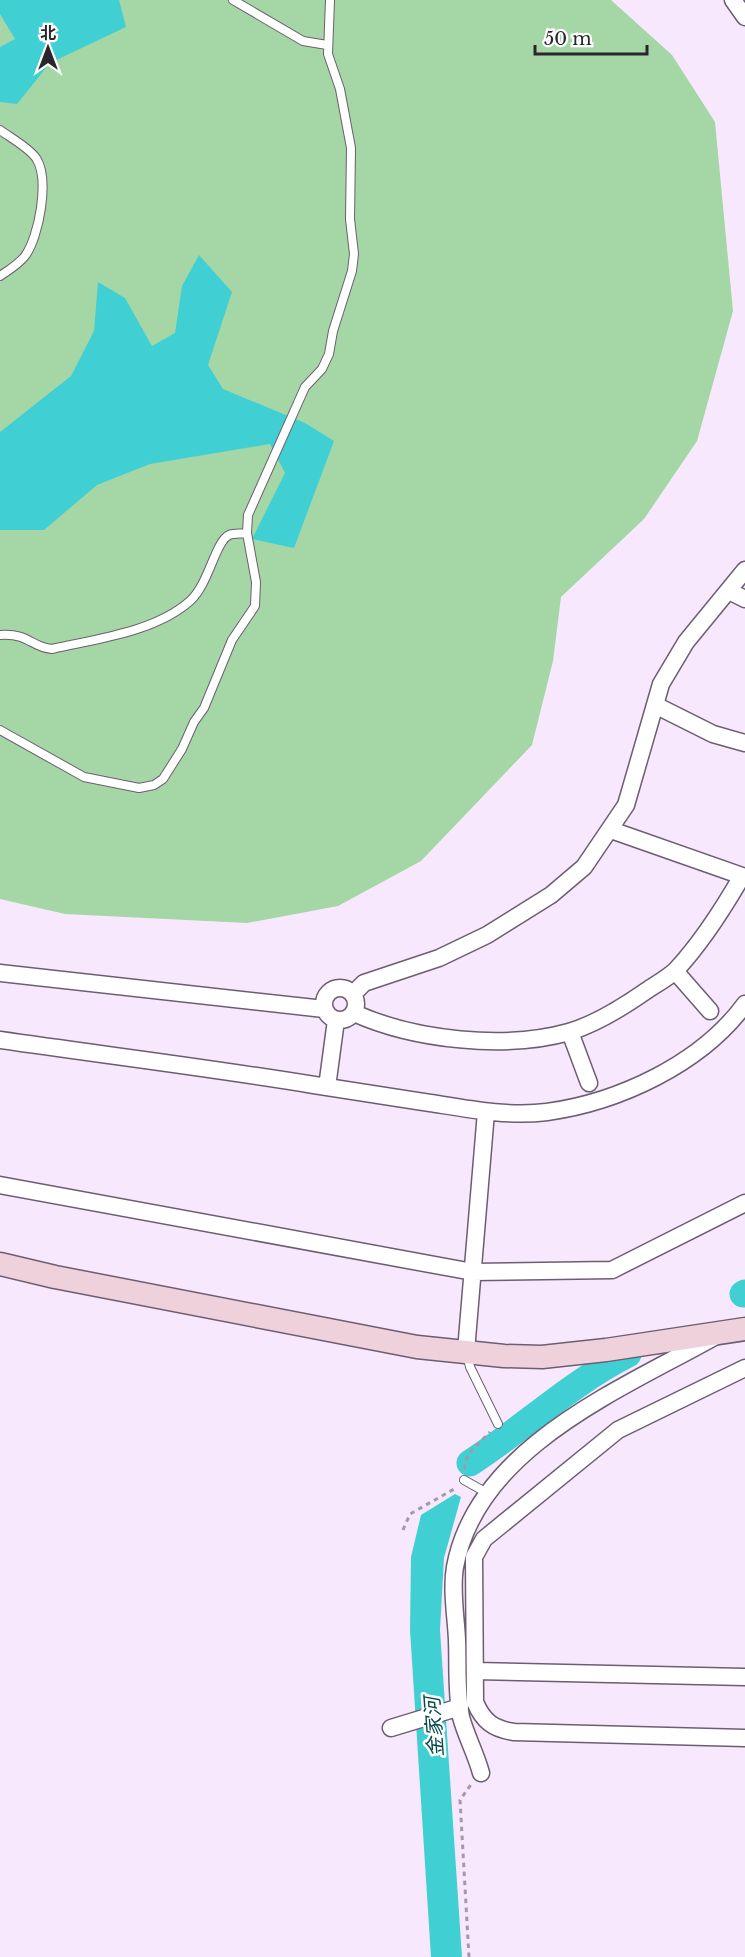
<svg xmlns="http://www.w3.org/2000/svg" width="745" height="1957" viewBox="0 0 745 1957" font-family="'Libre Baskerville','Noto Sans SC',serif">
  <style>
    .green { fill: #a5d6a6 }
    .water { fill: #40d0d3 }
    .lines { fill: none; stroke-linecap: round; stroke-linejoin: round }
    .river { stroke: #40d0d3; stroke-width: 27 }
    .lane-casing { stroke: #6c5e71; stroke-width: 10 }
    .street-casing { stroke: #6c5e71; stroke-width: 19 }
    .secondary-casing { stroke: #6c5e71; stroke-width: 25 }
    .path { stroke: #a499a8; stroke-width: 3; stroke-dasharray: 4.5 4.5; stroke-linecap: butt }
    .lane { stroke: #fff; stroke-width: 8 }
    .street { stroke: #fff; stroke-width: 16 }
    .secondary { stroke: #efd1db; stroke-width: 22 }
    .labels { text-anchor: middle; stroke-width: 5; stroke-linejoin: round; paint-order: stroke }
    .water-label { font-size: 20px; font-style: italic; fill: #054748; stroke: #fff }
  </style>
  <rect width="100%" height="100%" fill="#f7e8fd"/>
  <path class="green" d="M0 0H611L672 55 715 122 733 311 697 441 644 519 561 597 553 661 532 745 421 861 338 906 247 923 65 914 0 899Z"/>
  <path class="water" d="M0 0H119L126 27 50 63 17 104 0 102V47L15 39 0 14Z
    M199 255 232 292 208 365 223 389 305 423 334 441 294 548 252 539 285 473 270 444 150 464 97 485 44 530H0V432L71 376 94 331 98 282 125 298 152 346 175 333 182 286Z
    M455 1494 461 1497 444 1558 440 1630 462 1957H431L410 1630 411 1557 421 1515Z"/>
  <g class="lines">
    <path class="river" d="M743 1294 745 1293
      M470 1463C524 1428 571 1383 628 1354"/>
    <g class="lane-casing">
      <path id="lane" d="M233 0 303 41 327 45
        M0 130C11 138 28 147 36 158 50 179 39 237 25 256 19 264 9 270 0 276
        M0 635C30 633 30 647 52 649 96 639 155 632 190 601 209 584 215 542 229 535 234 533 242 534 247 533
        M0 730 84 777 139 788 154 785 163 779 182 749 194 722 204 708 232 640 255 606 256 582 247 533 248 515 305 387 322 369 329 354 333 331 352 271 354 254 350 219 351 148 340 89 328 54 330 0
        M467 1354 470 1367 498 1424
        M464 1480 487 1493"/>
    </g>
    <g class="street-casing">
      <path id="street" d="M733 0 745 17
        M729 591 745 599
        M655 705 713 734 745 743
        M611 830 745 877
        M675 971 710 1011
        M0 973 324 1009
        M324 1004a16 16 0 1 1 32 0a16 16 0 1 1-32 0Z
        M353 994 364 983 439 958 487 935 551 895 584 867 626 805 661 684 686 642 745 570
        M354 1013C414 1040 505 1050 569 1032 596 1024 623 1007 646 991 656 984 668 978 676 970 702 942 723 909 742 876
        M570 1032 589 1083
        M0 1040C104 1055 210 1068 314 1085 352 1091 391 1097 430 1103 468 1109 509 1117 547 1112 619 1102 701 1064 745 1004
        M327 1087 336 1020
        M0 1185 473 1272 612 1270 745 1203
        M466 1351 486 1112
        M745 1368 618 1430 484 1539 474 1557 475 1702C483 1721 493 1729 514 1732L745 1738
        M475 1671 745 1677
        M391 1728 460 1707
        M481 1773C476 1754 466 1736 461 1717 456 1693 458 1665 457 1640 456 1617 451 1590 455 1567 477 1447 622 1389 716 1336"/>
    </g>
    <g class="secondary-casing">
      <path id="secondary" d="M0 1264 55 1277 417 1347 504 1356 542 1357 606 1350 745 1329"/>
    </g>
    <path class="path" d="M464 1469 468 1454 490 1432
      M403 1530 410 1514 456 1488
      M469 1957 460 1800 472 1783"/>
    <use href="#lane" class="lane"/>
    <use href="#street" class="street"/>
    <use href="#secondary" class="secondary"/>
  </g>
  <g class="labels">
    <g class="water-label">
      <text transform="translate(434 1727) rotate(-94)" y="7">金家河</text>
    </g>
  </g>
  <g transform="translate(48 48)" stroke="#ffffff" stroke-width="4.5" paint-order="stroke">
  <path d="M0-4.5L10 22L0 15L-10 22Z" fill="#2b262d"/>
  <text y="-9" font-size="16" font-weight="bold" text-anchor="middle" fill="#2b262d">北</text>
  </g>
  <path d="M535 45v9h112v-9" fill="none" stroke="#2b262d" stroke-width="3"/>
  <text x="544" y="45" font-size="18" fill="#2b262d" stroke="#ffffff" stroke-width="4.5" paint-order="stroke">50 m</text>
</svg>
